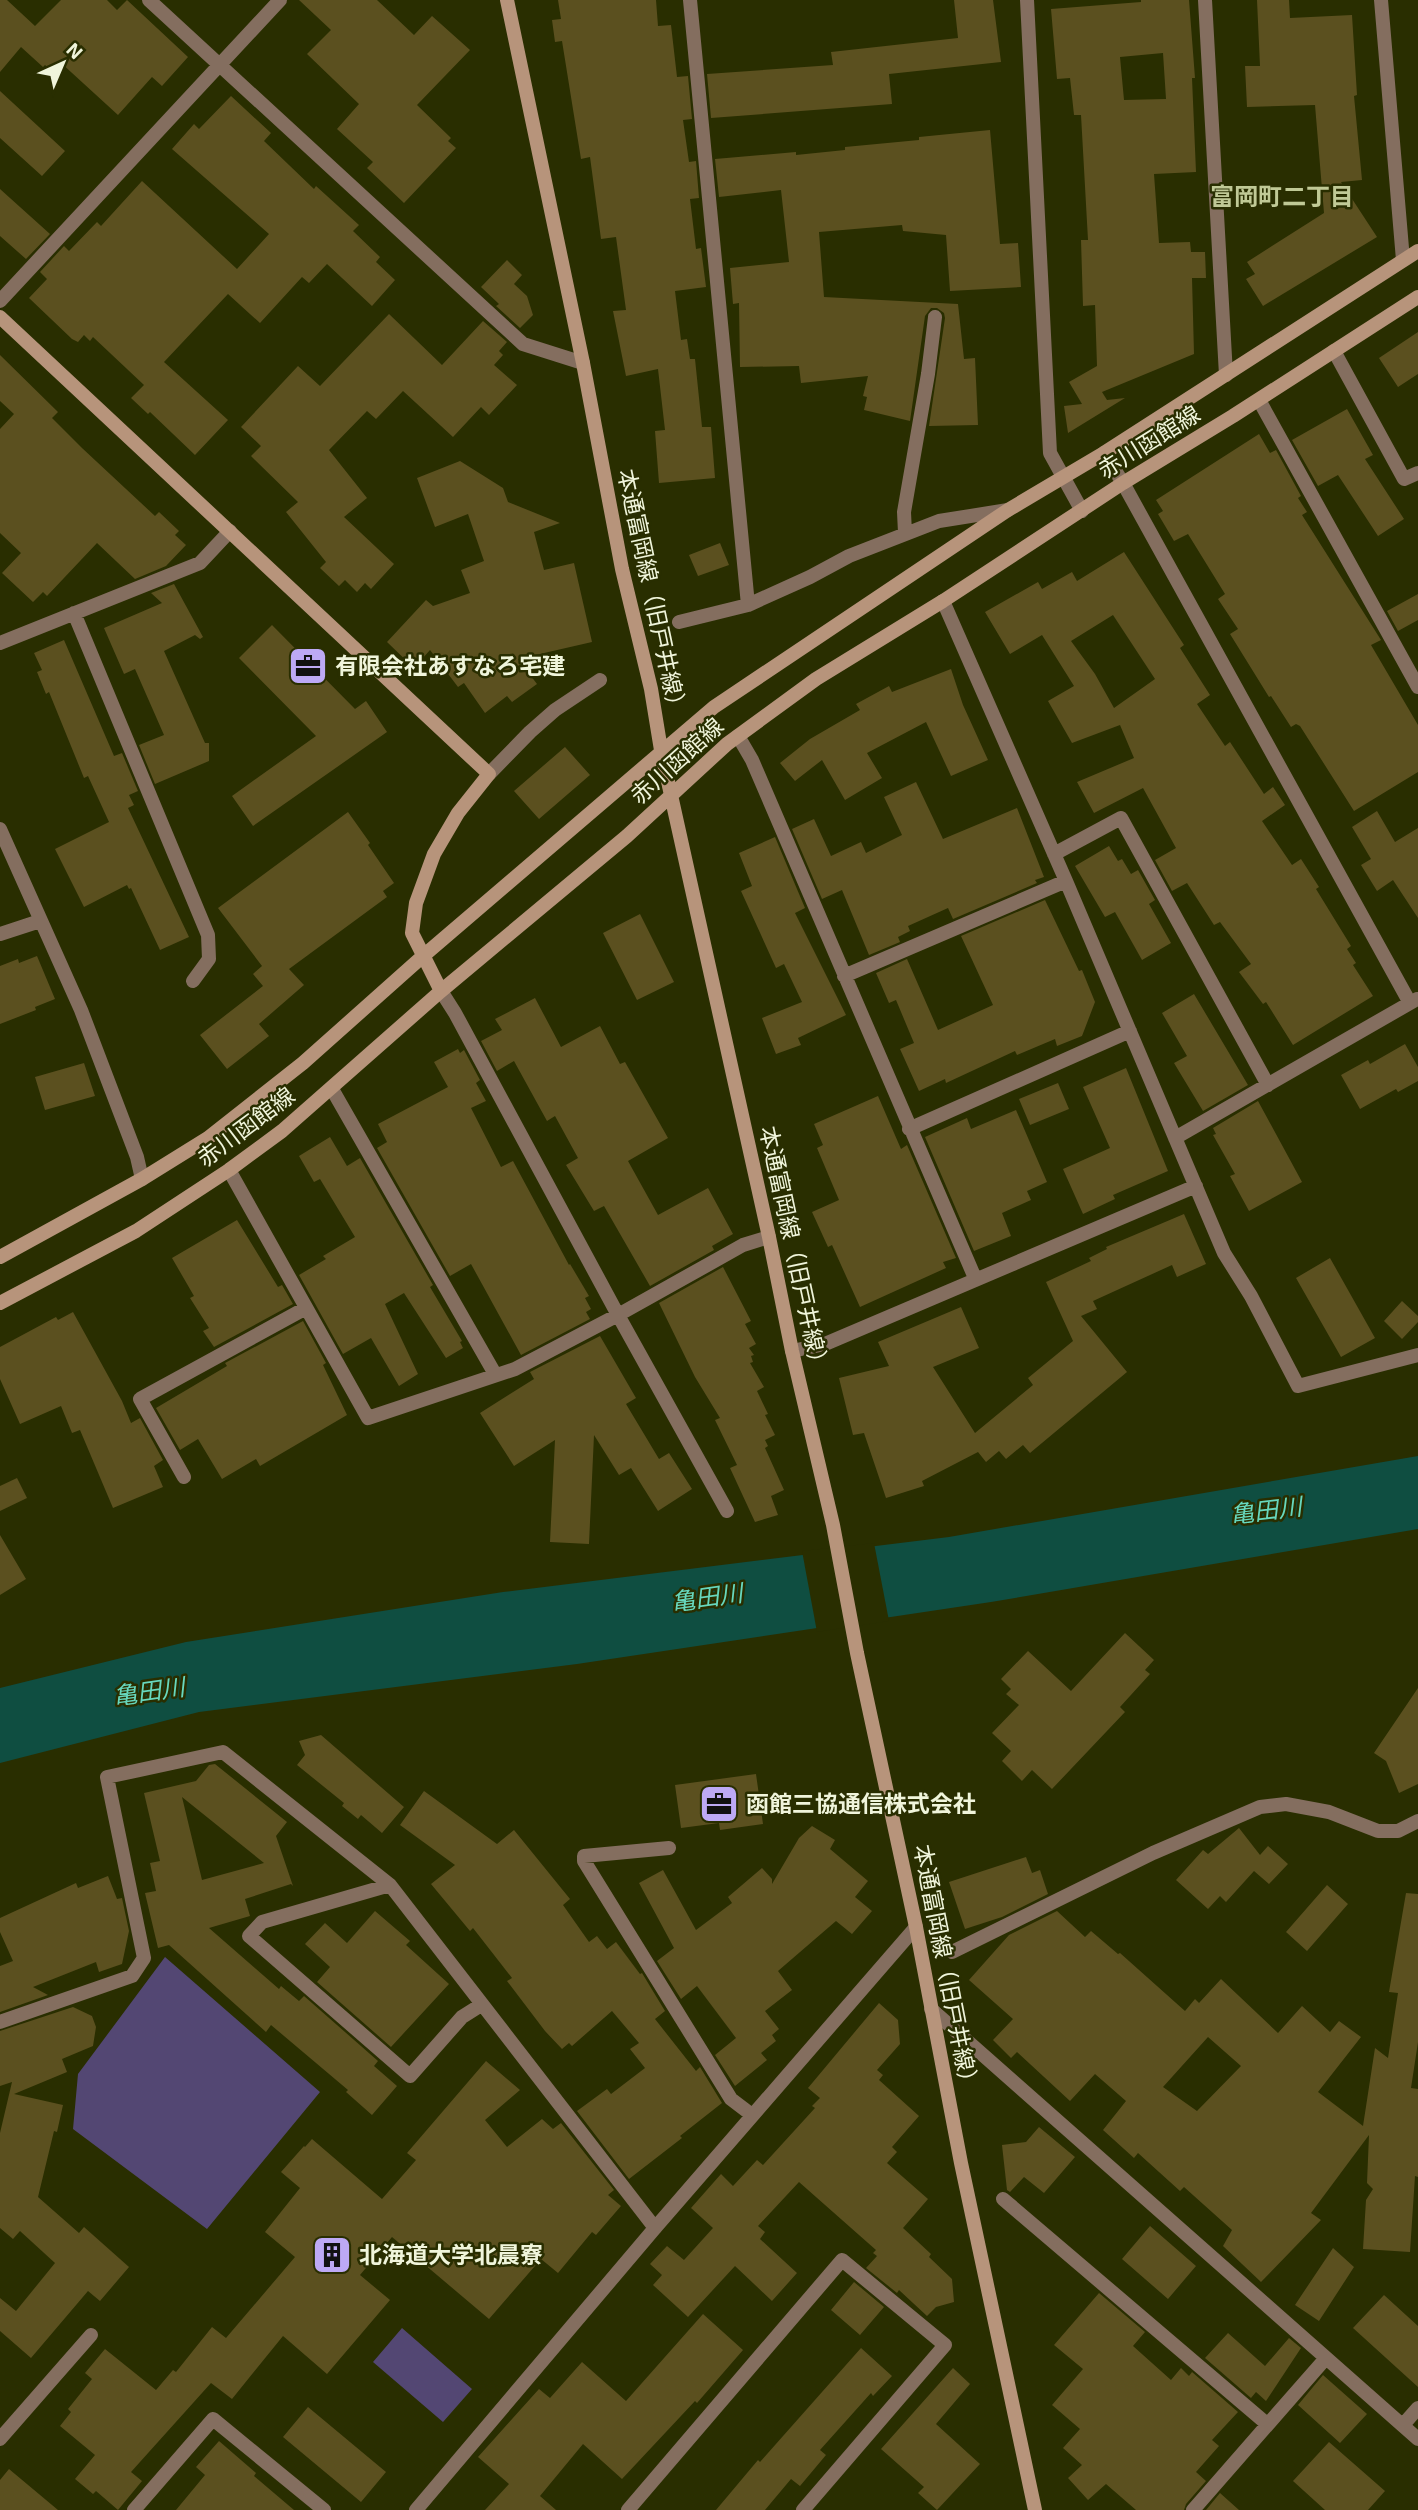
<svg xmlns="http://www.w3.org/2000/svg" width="1418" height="2510" viewBox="0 0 1418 2510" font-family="'Exo 2','Noto Sans JP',sans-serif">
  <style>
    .green { fill: #534773 }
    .water { fill: #0f4e41 }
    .pier { fill: #292e00 }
    .building { fill: #5b501f; fill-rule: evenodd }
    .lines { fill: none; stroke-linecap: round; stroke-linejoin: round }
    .street { stroke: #846e5f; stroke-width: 14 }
    .secondary { stroke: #b7947b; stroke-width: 14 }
    .labels { text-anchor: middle; stroke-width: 5; stroke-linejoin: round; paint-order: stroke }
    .street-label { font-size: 23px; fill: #f0f5db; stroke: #292e00 }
    .poi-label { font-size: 23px; font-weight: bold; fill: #f0f5db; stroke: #292e00; text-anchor: start }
    .neighbourhood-label { font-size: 24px; font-weight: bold; fill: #c0c996; stroke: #292e00 }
    .water-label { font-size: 24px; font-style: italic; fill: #67d8be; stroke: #292e00 }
  </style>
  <rect width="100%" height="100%" fill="#292e00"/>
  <path class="green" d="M165 1957 320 2092 207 2229 73 2129 78 2074Z
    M402 2328 472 2389 443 2422 373 2362Z"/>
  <path class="water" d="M1418 1456V1529L991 1602 577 1664 199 1712 0 1763V1688L186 1642 503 1592 949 1537Z"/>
  <path class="pier" d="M874 1543 889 1621 817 1632 802 1551Z"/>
  <path class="building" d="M0 0H7L35 26 61 0H107L117 10 127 0 188 57 162 86 152 77 118 115 60 62 52 71 45 65 43 67 21 47 0 72Z
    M299 0H377L414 35 432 16 470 50 417 105 451 138 448 141 456 148 404 203 367 168 373 162 337 129 359 104 307 54 331 30Z
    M558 0H656L658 26 671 25 677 77 688 76 692 119 683 120 689 162 696 161 699 198 690 199 696 249 701 248 706 287 675 291 681 340 687 339 690 359H695L702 427H711L715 478 659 483 655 431 665 430 658 369 626 376 613 311 626 310 616 237 601 239 590 157 581 159 562 41 555 42 552 20 561 19Z
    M954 0H993L1001 62 889 74 892 104 711 118 707 74 833 65 831 52 958 38Z
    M1141 0H1189L1195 78H1192L1196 172 1154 174 1159 243 1190 242 1191 252H1205L1206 278H1192L1194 354 1102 392 1107 400 1125 398 1068 433 1064 406 1082 404 1069 382 1097 366 1095 305 1083 306 1081 240H1088L1081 115H1074L1070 78 1057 79 1051 9 1141 2ZM1163 53 1166 99 1124 100 1120 57Z
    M1257 0H1289L1290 18 1352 15 1357 95 1354 96 1362 180 1341 182 1377 237 1263 306 1246 279 1255 274 1247 262 1324 213 1315 105 1247 107 1245 66H1260Z
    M0 91 65 151 42 176 0 138Z
    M231 96 271 133 264 141 314 189 316 186 359 225 353 231 380 257 376 262 395 280 372 306 327 264 309 283 302 277 260 323 228 294 164 362 228 420 195 455 150 412 148 414 131 398 144 385 93 337 90 341 84 335 78 342 72 339 29 298 47 279 40 272 64 246 69 251 97 222 101 226 142 181 237 269 269 234 172 149 194 124 199 129Z
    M990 130 1000 244 1018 243 1021 287 950 291 946 235 903 231 902 225 819 232 824 297 958 304 964 359 975 358 978 425 929 426 945 318 944 313 937 308H931L925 316 910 421 864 410 867 397 863 396 868 376 801 383 799 366 740 367 739 303 733 304 730 268 789 262 781 190 719 197 715 159 796 152V155L845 150V147L919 140V137Z
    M0 189 50 234 26 259 0 236Z
    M507 260 522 275 514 284 527 296 533 315 520 328 496 306 499 304 481 287Z
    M389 314 442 365 483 321 507 342 499 351 503 355 494 365 517 385 489 415 481 407 453 437 403 391 376 419 367 411 329 450 367 498 344 517 394 564 371 589 365 583 357 592 345 580 339 586 320 568 326 562 286 512 298 502 251 456 261 446 241 427 298 366 320 386Z
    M1418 332V374L1398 387 1379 358Z
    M0 355 58 412 52 418 82 448 155 516 159 512 179 531 175 535 186 545 166 566 135 579 97 543 47 596 43 592 33 602 2 573 21 553 0 533V429L14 414 0 401Z
    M1347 409 1373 455 1365 459 1404 519 1378 536 1338 475 1318 486 1292 440Z
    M1259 434 1270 453 1276 450 1301 496 1298 498 1307 512 1302 515 1381 640 1371 645 1418 725V772L1354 811 1300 726 1296 724 1291 727 1271 696 1269 697 1230 634 1238 629 1218 599 1225 594 1188 534 1174 541 1158 514 1163 511 1156 500Z
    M460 461 503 488 508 502 560 523 534 532 544 570 574 563 592 642 518 659 537 684 512 702 507 696 485 713 464 683 458 687 430 650 414 668 387 642 426 600 433 606 470 593 461 570 484 561 468 514 435 527 417 478Z
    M720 543 729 565 698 576 689 555Z
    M1124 552 1184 645 1180 648 1210 695 1197 704 1225 746 1230 742 1264 794 1273 787 1285 805 1262 821 1292 865 1301 859 1319 887 1316 889 1351 946 1347 949 1356 963 1353 965 1373 996 1293 1045 1266 1002 1263 1004 1239 972 1251 964 1220 922 1214 925 1187 883 1172 891 1155 860 1176 848 1143 788 1094 813 1077 782 1134 758 1120 725 1072 743 1048 701 1074 686 1042 635 1010 654 985 612 1038 582 1042 589 1072 572 1077 581ZM1113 615 1155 679 1114 708 1095 674 1071 641Z
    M174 584 203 637 200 639 195 635 164 651 205 743H209V761L155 784 139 745 164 735 135 669 124 674 104 628 162 603 151 593Z
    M1418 594V620L1398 631 1387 611Z
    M272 625 355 709 366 701 387 732 253 826 232 796 316 736 239 658Z
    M64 640 114 756 122 753 138 791 129 795 134 805 128 808 189 937 160 950 131 888 129 889 127 885 84 907 55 849 109 822 88 776 84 778 49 692 46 694 37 672 42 670 34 653Z
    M951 669 963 705 988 760 951 776 926 722 867 753 882 778 845 800 822 760 795 781 780 763 810 739 860 710 856 704 889 686 892 692Z
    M565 747 590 775 539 819 514 791Z
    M916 782 943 839 1017 808 1044 877 1035 880 1037 883 953 919 948 908 908 926 910 931 898 937 900 942 869 955 842 890 822 899 792 829 814 819 831 856 861 842 866 853 902 835 884 797Z
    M1377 811 1395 842 1418 828V918L1393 880 1377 891 1361 865 1371 859 1352 827Z
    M348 812 370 843 368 845 394 883 383 891 387 897 289 969 304 985 259 1024 269 1036 227 1069 200 1035 263 986 253 974 262 966 218 908Z
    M775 837 805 908 795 913 846 1015 798 1038 801 1045 776 1054 762 1018 802 1002 784 964 776 968 741 891 752 886 739 853Z
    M1109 846 1118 861 1122 859 1131 874 1138 870 1155 900 1149 904 1171 943 1142 960 1115 912 1105 917 1075 866Z
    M1045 900 1079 971 1082 970 1095 1002 1082 1036 1057 1046 1055 1039 1017 1055 1015 1051 946 1083 945 1079 919 1091 900 1049 914 1043 896 1000 889 1003 876 973 907 959 938 1030 993 1005 961 936Z
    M640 914 674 982 637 1000 603 933Z
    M37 956 55 999 35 1007 36 1010 0 1024V966L18 959 19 963Z
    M1194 994 1248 1085 1203 1111 1174 1063 1187 1056 1162 1013Z
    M535 998 561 1047 600 1026 620 1064 625 1062 668 1138 628 1161 658 1215 708 1188 733 1234 712 1246 714 1250 650 1286 604 1206 594 1211 566 1165 578 1158 555 1116 547 1121 514 1061 497 1071 481 1041 502 1030 495 1019Z
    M1405 1044 1418 1067V1081L1398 1092 1396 1089 1360 1109 1341 1075 1368 1060 1370 1064Z
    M458 1049 460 1053 464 1050 480 1080 476 1083 486 1101 471 1108 501 1167 513 1161 569 1265 570 1264 589 1296 585 1298 591 1309 586 1312 590 1319 521 1355 471 1264 450 1276 377 1148 387 1142 378 1124 448 1087 434 1062Z
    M84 1063 95 1096 45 1110 35 1077Z
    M1126 1068 1168 1171 1113 1195 1115 1199 1083 1214 1063 1169 1110 1148 1083 1087Z
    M1058 1083 1069 1109 1030 1125 1019 1099Z
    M878 1096 901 1149 907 1145 956 1258 943 1262 946 1268 860 1307 832 1245 828 1247 812 1212 839 1200 817 1148 823 1145 814 1124Z
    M1258 1101 1302 1182 1249 1211 1230 1176 1235 1174 1213 1135 1216 1134 1213 1128Z
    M1016 1110 1047 1182 1027 1191 1031 1200 1002 1213 1011 1236 974 1251 925 1137 967 1118 971 1129Z
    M330 1137 347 1166 360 1158 433 1285 430 1287 462 1341 460 1342 463 1348 446 1358 404 1293 385 1304 418 1374 399 1386 371 1338 343 1354 299 1275 326 1259 323 1256 355 1237 320 1179 314 1182 299 1156Z
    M1184 1214 1206 1264 1177 1277 1172 1265 1093 1301 1097 1309 1081 1316 1127 1372 1030 1453 1023 1445 1006 1459 999 1451 986 1462 978 1452 922 1481 924 1486 886 1498 864 1433 853 1435 839 1378 889 1366 878 1342 961 1307 979 1348 933 1367 975 1433 1033 1385 1028 1378 1073 1341 1046 1282 1091 1261 1089 1258 1107 1249 1106 1247Z
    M237 1220 278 1287 282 1285 293 1304 214 1347 203 1331 209 1328 190 1298 194 1296 172 1258Z
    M1330 1258 1375 1338 1341 1357 1296 1278Z
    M723 1267 751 1321 745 1324 756 1344 749 1348 754 1355 751 1356 753 1362 750 1363 764 1387 757 1391 768 1414 765 1415 775 1435 765 1440 768 1446 765 1448 784 1490 771 1496 778 1515 755 1522 730 1468 737 1465 715 1420 720 1418 695 1377 659 1303Z
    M1402 1301 1418 1316V1322L1402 1339 1384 1321Z
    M73 1312 122 1401 131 1423 140 1418 163 1460 154 1466 163 1487 113 1508 80 1430 72 1433 61 1406 20 1424 0 1379V1347L56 1317 58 1320Z
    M303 1321 326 1363 323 1365 347 1415 260 1466 256 1459 222 1479 198 1439 180 1450 156 1408 227 1366 225 1363Z
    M600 1336 636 1398 626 1404 659 1459 669 1453 692 1489 658 1511 631 1468 619 1475 594 1435 589 1544 550 1542 555 1440 514 1466 480 1413 534 1379 530 1372Z
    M17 1478 27 1498 0 1511V1486Z
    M0 1535 26 1579 0 1595Z
    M1125 1633 1154 1660 1145 1670 1150 1674 1120 1707 1125 1712 1052 1789 1032 1770 1022 1781 1002 1761 1011 1751 992 1733 1019 1705 1006 1694 1011 1689 1001 1679 1028 1651 1071 1691Z
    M1418 1688V1784L1399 1793 1386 1761 1374 1753Z
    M321 1735 404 1807 382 1833 361 1815 358 1819 342 1806 344 1803 297 1765 305 1755 299 1741Z
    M215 1764 287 1822 276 1836 293 1886 291 1884 245 1899 250 1916 209 1928 279 1989 281 1986 299 2001 304 1996 378 2061 374 2066 397 2086 372 2115 346 2092 348 2090 271 2025 266 2032 169 1945 158 1948 145 1893 156 1891 150 1863 160 1861 144 1793 196 1781 209 1765ZM182 1797 264 1863 202 1880Z
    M756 1774 763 1824 720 1830 719 1823 681 1828 675 1785Z
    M424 1791 497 1844 514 1830 570 1899 563 1905 589 1942 597 1936 607 1949 616 1942 640 1974 642 1973 665 2011 655 2019 696 2071 700 2067 722 2103 680 2136 682 2138 629 2179 577 2111 607 2089 611 2094 645 2068 630 2049 639 2043 612 2011 572 2046 569 2043 562 2049 545 2031 507 1981 512 1978 473 1928 470 1931 431 1884 455 1865 400 1825Z
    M812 1826 835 1840 830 1849 868 1881 855 1897 872 1911 852 1934 836 1921 778 1971 792 1990 765 2011 779 2029 772 2035 776 2041 761 2053 767 2060 735 2086 715 2055 736 2038 697 1986 681 1999 657 1961 674 1948 639 1883 663 1870 696 1930 732 1903 728 1897 762 1868 772 1879V1884L799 1838Z
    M1239 1828 1260 1855 1268 1846 1288 1864 1269 1884 1254 1871 1226 1902 1220 1896 1208 1909 1176 1880 1203 1850 1208 1854Z
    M1026 1857 1032 1873 1040 1870 1048 1894 1002 1917 965 1929 949 1882Z
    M108 1876 117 1899 122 1898 129 1931 122 1964 99 1972 96 1962 33 1987 48 1995 0 2012V1966L13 1961 0 1932V1918L76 1883 78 1888Z
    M1327 1885 1348 1904 1307 1951 1286 1932Z
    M1406 1893 1418 1894V2042L1411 2088 1418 2089V2177L1415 2176 1410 2252 1363 2249 1366 2200 1373 2189 1367 2183 1369 2135 1311 2213 1321 2220 1261 2282 1223 2246 1232 2230 1184 2187 1180 2191 1138 2153 1134 2158 1103 2130 1126 2101 1095 2074 1070 2101 1017 2052 1011 2058 993 2040 1013 2019 969 1980 1009 1935 1057 1911 1085 1937 1091 1931 1118 1954 1120 1953 1185 2011 1195 1999 1199 2003 1221 1979 1278 2033 1302 2006 1330 2032 1339 2021 1361 2037 1318 2092 1363 2126 1375 2048 1388 2058 1398 1993 1389 1992ZM1208 2037 1241 2066 1197 2111 1163 2087Z
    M375 1911 410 1941 406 1945 449 1984 391 2047 317 1982 330 1967 305 1944 325 1923 347 1943Z
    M879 2003 898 2020 900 2044 877 2070 883 2075 879 2080 919 2116 892 2147 897 2152 887 2163 928 2199 903 2228 931 2254 929 2257 952 2279 954 2302 936 2307 927 2316 899 2290 897 2293 866 2268 877 2256 873 2253 876 2250 799 2182 758 2226 765 2232 760 2239 797 2273 772 2301 735 2266 688 2317 653 2285 662 2275 650 2264 667 2246 684 2260 713 2228 691 2208 721 2174 733 2186 757 2160 763 2165 815 2108 812 2106 820 2098 808 2088Z
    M73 2007 92 2016 96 2027 93 2046 62 2059 67 2072 14 2094 63 2105 57 2132 54 2131 38 2197 79 2233 84 2227 129 2267 100 2301 88 2291 31 2358 0 2331V2298L16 2311 55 2263 20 2231 13 2239 0 2228V2133L12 2082 0 2086V2031Z
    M486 2061 520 2090 485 2120 507 2147 542 2119 553 2129 561 2123 614 2190 608 2195 621 2206 596 2235 592 2232 558 2273 541 2259 489 2319 392 2237 360 2275 390 2300 327 2374 283 2336 232 2399 211 2383 131 2472 142 2481 118 2510 96 2491 93 2494 75 2479 95 2455 60 2426 71 2412 68 2409 92 2379 85 2373 105 2349 156 2390 173 2370 176 2372 212 2327 226 2338 295 2257 265 2232 300 2188 281 2172 304 2146 305 2147 312 2139 382 2199 416 2160 407 2153Z
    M1039 2127 1075 2157 1044 2193 1024 2177 1010 2192 1007 2190 1002 2145 1026 2142Z
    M1150 2226 1196 2266 1168 2299 1122 2259Z
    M1333 2248 1354 2267 1319 2321 1295 2305Z
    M854 2282 884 2307 860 2335 831 2310Z
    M1099 2293 1145 2332 1133 2346 1171 2380 1181 2368 1189 2376 1192 2372 1238 2412 1212 2440 1219 2446 1196 2472 1206 2481 1186 2504 1184 2510H1136L1106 2484 1088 2500 1068 2478 1082 2465 1063 2448 1080 2429 1052 2405 1083 2369 1054 2345Z
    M1384 2295 1418 2326V2387L1353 2328Z
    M703 2314 743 2350 697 2403 695 2401 622 2479 583 2444 540 2496 556 2510H485L509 2484 478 2457 539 2389 550 2398 582 2362 626 2401Z
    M1228 2333 1265 2366 1289 2338 1301 2348 1266 2401 1256 2392 1251 2398 1205 2358Z
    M861 2348 892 2376 873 2396 871 2393 820 2450 826 2455 800 2486 791 2479 765 2510H716L758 2460 760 2462Z
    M953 2368 970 2384 936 2424 980 2464 937 2510 918 2493 924 2487 881 2449Z
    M1323 2375 1367 2414 1340 2443 1298 2405Z
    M308 2407 386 2472 361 2502 283 2437Z
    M219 2441 256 2473 254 2476 294 2510H176L205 2475 196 2467Z
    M1329 2442 1385 2491 1368 2510H1325L1293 2481Z
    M9 2469 58 2510H0V2480Z
    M1220 2493 1239 2510H1206Z"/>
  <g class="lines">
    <path class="street" d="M149 0 523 344 583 363
      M690 0 748 605
      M1027 0 1050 453 1082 511
      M1205 0 1226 375
      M1381 0 1403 260
      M0 301 280 0
      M1334 351 1404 479 1418 473
      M1259 400 1418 687
      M1104 453 1123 483 1410 1003
      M905 533 904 512 928 374 935 317
      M943 601 1066 881 1224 1253 1251 1296 1298 1386 1418 1355
      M74 613 208 935 209 959 193 981
      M679 622 748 605 810 577 849 556 939 521 1008 510
      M0 643 200 563 230 531
      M738 736 752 760 975 1278
      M489 774 530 732 555 710 600 680
      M0 829 81 1010 137 1157 142 1179
      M1054 854 1121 818 1268 1085
      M0 934 40 921
      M844 976 1066 881
      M441 991 455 1013 618 1315 727 1511
      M332 1089 495 1374
      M909 1129 1130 1031
      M1175 1138 1417 999
      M229 1170 368 1418 515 1369 618 1315 743 1245 769 1237
      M792 1351 825 1344 1196 1186
      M184 1477 140 1399 306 1308
      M669 1848 584 1856V1861L731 2099 752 2115
      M390 1885 262 1922 249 1936 410 2076 462 2017 481 2005
      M952 1952 1153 1853 1260 1807 1286 1804 1329 1812 1378 1831H1398L1418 1821
      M931 2009 1418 2439
      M0 2022 132 1976 144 1958 107 1777 223 1752 390 1885 655 2228
      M1003 2199 1267 2424
      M1403 2425 1418 2408
      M0 2439 91 2335
      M134 2510 213 2419 324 2510
      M416 2510 655 2228 916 1927
      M628 2510 842 2260 945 2345 803 2510
      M1193 2510 1326 2358"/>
    <path class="secondary" d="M507 0 583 363 622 569 651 689 661 750 769 1237 792 1351 833 1525 857 1653 916 1927 961 2163 1035 2510
      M0 317 489 774 458 813 434 854 416 903 412 933 441 991
      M0 1257 142 1179 208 1138 303 1063 422 957 714 707 1008 510 1104 453 1418 251
      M0 1303 136 1231 229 1170 282 1131 441 991 627 836 727 744 816 679 943 601 1123 483 1233 416 1418 297"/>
  </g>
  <defs>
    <g id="office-square" transform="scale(2.0125)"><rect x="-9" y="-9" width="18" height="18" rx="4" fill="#bda9f5" stroke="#292e00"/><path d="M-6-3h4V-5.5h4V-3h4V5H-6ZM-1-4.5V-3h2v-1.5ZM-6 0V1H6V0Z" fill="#111"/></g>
    <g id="building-square" transform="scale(2.0125)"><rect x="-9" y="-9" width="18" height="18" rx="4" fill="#bda9f5" stroke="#292e00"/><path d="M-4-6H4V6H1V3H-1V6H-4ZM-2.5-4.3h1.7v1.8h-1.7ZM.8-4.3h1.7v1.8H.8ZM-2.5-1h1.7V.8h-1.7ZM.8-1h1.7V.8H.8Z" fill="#111"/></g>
  </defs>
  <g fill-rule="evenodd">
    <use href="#office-square" x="308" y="666"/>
    <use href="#office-square" x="719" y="1804"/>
    <use href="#building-square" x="332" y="2255"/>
  </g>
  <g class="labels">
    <g class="street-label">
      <text transform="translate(1149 442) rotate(-32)" y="8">赤川函館線</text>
      <text transform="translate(652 593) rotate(78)" y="8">本通富岡線（旧戸井線）</text>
      <text transform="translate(677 761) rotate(-42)" y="8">赤川函館線</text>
      <text transform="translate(246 1127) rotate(-37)" y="8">赤川函館線</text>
      <text transform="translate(794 1250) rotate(78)" y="8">本通富岡線（旧戸井線）</text>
      <text transform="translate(946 1969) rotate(79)" y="8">本通富岡線（旧戸井線）</text>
    </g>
    <g class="poi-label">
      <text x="335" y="674">有限会社あすなろ宅建</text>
      <text x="746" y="1812">函館三協通信株式会社</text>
      <text x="359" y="2263">北海道大学北晨寮</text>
    </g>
    <g class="neighbourhood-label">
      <text x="1282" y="205">富岡町二丁目</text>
    </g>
    <g class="water-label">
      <text transform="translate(1266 1511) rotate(-7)" y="8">亀田川</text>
      <text transform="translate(707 1598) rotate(-8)" y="8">亀田川</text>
      <text transform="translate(149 1692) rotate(-8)" y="8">亀田川</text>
    </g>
  </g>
  <g transform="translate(63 63) rotate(44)" stroke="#292e00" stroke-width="5" paint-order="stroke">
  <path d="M0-5L12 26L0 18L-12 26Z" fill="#f0f5db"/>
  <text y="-10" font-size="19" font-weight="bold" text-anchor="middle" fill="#f0f5db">N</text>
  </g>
</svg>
